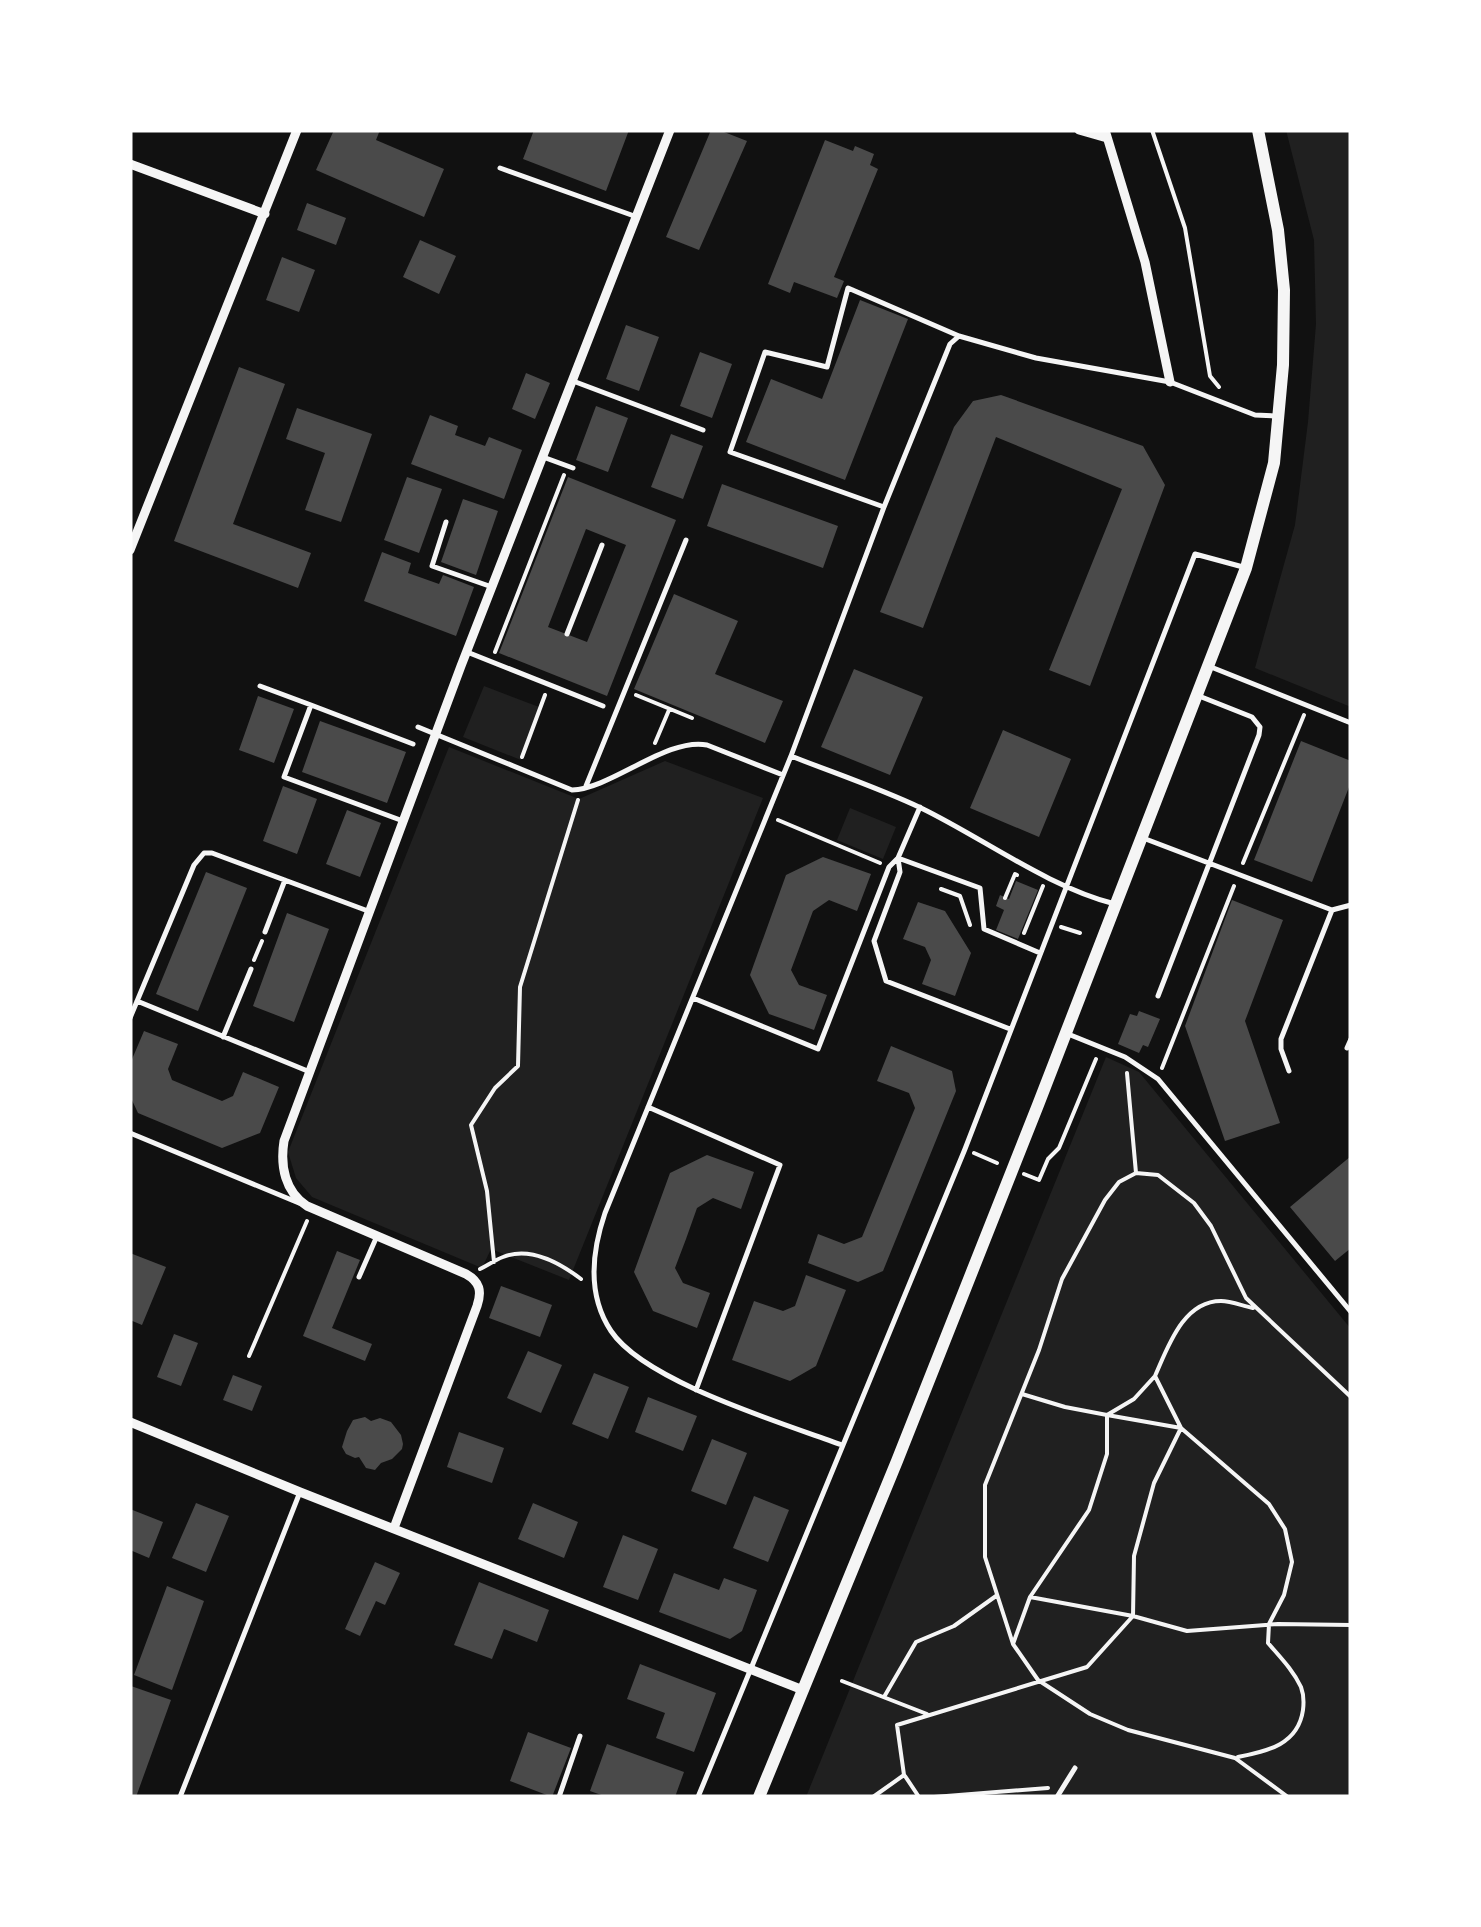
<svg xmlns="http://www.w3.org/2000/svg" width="1481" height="1927" viewBox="0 0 1481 1927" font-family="Ubuntu,sans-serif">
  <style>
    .green { fill: #202020 }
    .building { fill: #4a4a4a; fill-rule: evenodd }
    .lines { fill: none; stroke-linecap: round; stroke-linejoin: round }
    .path { stroke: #f5f5f5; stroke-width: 4 }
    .service { stroke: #f5f5f5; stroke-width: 5 }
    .minor { stroke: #f5f5f5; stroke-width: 9 }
    .secondary { stroke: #f5f5f5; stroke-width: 12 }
  </style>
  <rect width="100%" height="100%" fill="#111"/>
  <path class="green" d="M1286 130H1351V707L1255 668 1295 525 1308 422 1316 324 1314 240Z
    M484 686 539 707 521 760 463 737Z
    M449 747 579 799 665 761 763 798 569 1280 491 1249 482 1268 312 1197 296 1178 288 1152Z
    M850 808 896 827 883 859 837 840Z
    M1106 1057 1139 1072 1351 1329V1797H806Z"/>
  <path class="building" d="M334 130H380L376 140 444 169 424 217 316 170Z
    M534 130H629L606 191 523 159Z
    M711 130H719L747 141 699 250 666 237Z
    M825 140 853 151 855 146 874 154 870 165 878 169 834 277 844 281 837 298 794 282 790 293 768 284Z
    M307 203 346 218 336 245 297 230Z
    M420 240 456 256 439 294 403 277Z
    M282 257 315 270 299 312 266 300Z
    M860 300 908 319 845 480 746 442 771 379 822 399Z
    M626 325 659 337 639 391 606 379Z
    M700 352 732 364 712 418 680 406Z
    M239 367 285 384 233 524 311 553 298 588 174 541Z
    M526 373 550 383 535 419 512 409Z
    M1001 395 1143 446 1165 485 1090 686 1049 670 1122 489 996 437 923 628 880 612 954 427 973 401Z
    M596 406 628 418 608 472 576 460Z
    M297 408 372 434 341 522 305 510 325 453 286 439Z
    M430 415 458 426 455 435 485 446 489 437 522 450 504 499 411 464Z
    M671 434 703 446 683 499 651 487Z
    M407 477 442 489 419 553 384 540Z
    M568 477 676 520 607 696 499 653ZM586 529 626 545 587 642 548 627Z
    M722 484 838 526 823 568 707 526Z
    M463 499 498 511 476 575 441 562Z
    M382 552 411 563 408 573 439 584 443 575 474 587 456 636 364 601Z
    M674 594 738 621 715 674 783 701 765 743 634 689Z
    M854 669 923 697 890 775 821 747Z
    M258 696 294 709 274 763 239 750Z
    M320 721 406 752 387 803 302 772Z
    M1003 730 1071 759 1039 837 970 808Z
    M1301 741 1351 761V782L1312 882 1254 860Z
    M283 786 317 799 297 854 263 841Z
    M347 810 381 823 360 877 326 864Z
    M823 857 871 874 857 911 829 900 813 911 791 970 799 985 827 995 814 1030 769 1014 750 975 786 875Z
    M206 872 247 888 198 1011 156 994Z
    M1016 881 1038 890 1018 939 996 930 1004 910 996 906 1000 895 1009 899Z
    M1232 900 1283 920 1245 1021 1280 1123 1225 1141 1185 1026Z
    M918 902 945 911 971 953 955 996 922 984 931 960 925 947 903 939Z
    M287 913 329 929 294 1022 253 1006Z
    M1139 1011 1160 1019 1148 1047 1143 1045 1139 1053 1118 1044 1130 1014 1137 1016Z
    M144 1031 178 1044 168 1069 172 1080 222 1101 233 1096 243 1072 279 1087 260 1133 222 1148 138 1113 130 1096V1064Z
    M891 1046 952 1071 956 1091 883 1271 858 1282 808 1263 818 1234 844 1244 862 1237 915 1108 909 1093 877 1081Z
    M707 1155 754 1172 741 1209 713 1198 697 1208 686 1239 675 1268 683 1283 710 1293 697 1328 653 1311 634 1272 670 1173Z
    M1351 1156V1248L1335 1261 1290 1207Z
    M337 1251 360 1260 332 1328 372 1344 365 1361 303 1336Z
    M130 1253 166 1267 142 1325 130 1320Z
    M806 1275 846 1290 816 1366 790 1381 732 1360 754 1301 783 1311 795 1306Z
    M501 1286 552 1305 540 1337 489 1318Z
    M174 1334 198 1343 181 1386 157 1377Z
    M528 1351 562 1365 541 1413 507 1398Z
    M594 1373 629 1387 608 1439 572 1424Z
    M233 1375 262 1386 252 1411 223 1400Z
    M648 1397 697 1416 683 1451 635 1432Z
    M365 1417 371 1421 380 1418 391 1422 401 1435 403 1444 402 1449 392 1459 381 1463 375 1470 366 1468 359 1457 355 1458 346 1454 342 1447 347 1431 353 1420Z
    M459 1432 504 1448 492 1483 447 1467Z
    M712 1439 747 1453 726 1505 691 1491Z
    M754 1496 789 1510 768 1562 733 1548Z
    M196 1503 229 1516 206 1572 172 1558Z
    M533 1503 578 1522 564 1558 518 1539Z
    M130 1509 163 1522 149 1558 130 1550Z
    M623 1535 658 1549 638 1600 603 1587Z
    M375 1562 400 1573 385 1605 376 1601 360 1636 345 1629Z
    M674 1573 719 1590 724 1578 757 1590 742 1631 730 1639 659 1612Z
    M479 1582 549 1610 537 1642 504 1629 492 1659 454 1645Z
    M167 1586 204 1601 172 1690 134 1675Z
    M640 1664 716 1693 694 1752 656 1738 665 1713 627 1699Z
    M131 1686 171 1700 136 1797H130Z
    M528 1732 571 1748 552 1797 510 1781Z
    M607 1744 684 1772 675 1797H607L590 1791Z"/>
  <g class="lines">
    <path class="path" d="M1152 130 1185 228 1210 376 1219 387
      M495 652 564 475
      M636 695 692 718
      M655 743 669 710
      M522 757 545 695
      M778 820 880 863
      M1243 863 1304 715
      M941 889 960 896 970 925
      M1005 898 1015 874 1017 875
      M1061 927 1080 933
      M1024 933 1043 886
      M254 960 262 941
      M1162 1068 1234 886
      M1127 1073 1136 1173
      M974 1153 997 1163
      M1024 1174 1039 1180 1048 1159 1059 1148 1096 1059
      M494 1262 487 1191 471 1125 495 1088 518 1066 520 987 578 800
      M480 1269C488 1265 495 1260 503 1257 530 1246 560 1263 581 1279
      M249 1356 307 1221
      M1022 1394 1065 1407 1107 1415 1134 1399 1155 1376
      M1013 1644 1030 1597 1133 1616 1187 1631 1278 1624 1351 1625
      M842 1681 927 1714
      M884 1697 916 1642 954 1626 996 1596
      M1238 1757C1267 1751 1298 1745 1303 1710 1304 1702 1304 1695 1301 1687 1293 1670 1280 1657 1268 1643L1269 1624 1284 1595 1292 1562 1285 1529 1269 1504 1181 1428 1155 1376C1168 1347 1183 1301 1221 1301 1231 1301 1243 1306 1253 1308
      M905 1776 919 1797
      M873 1797 904 1775 897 1725 1087 1667 1133 1616 1134 1556 1154 1483 1181 1428 1107 1415V1454L1089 1510 1030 1597
      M934 1797 1048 1788
      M1288 1797 1235 1758 1128 1730 1090 1714 1038 1680 1013 1644 985 1557V1485L1039 1350 1062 1279 1105 1200 1119 1182 1136 1173 1158 1175 1194 1203 1211 1226 1246 1298 1351 1397"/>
    <path class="service" d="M500 168 637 217
      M959 336 848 288 827 367 765 352 730 452 884 507 950 344 959 336 1036 358 1170 382 1255 415 1277 416
      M573 381 703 430
      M543 457 573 468
      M446 522 432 566 492 587
      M567 634 602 545
      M467 652 603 706
      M1211 667 1351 723
      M260 686 311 705
      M418 727 572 790C611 789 667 737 707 745L783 775
      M791 756C834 773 879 788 921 808 983 838 1048 887 1115 904
      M586 786 686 540
      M920 807 898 858 900 872 874 941 886 981 1010 1029
      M403 821 284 777 311 705 413 744
      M1143 838 1332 910
      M265 932 285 880
      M1158 996 1259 735 1260 727 1252 717 1199 696
      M693 998 818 1049 889 867 898 858 980 888 984 929 1040 953
      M137 1001 310 1072
      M130 1018 194 865 204 853H212L368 911
      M1068 1034 1125 1057 1158 1079 1351 1312
      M223 1037 251 969
      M1347 1048 1351 1039
      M1289 1071 1281 1049V1039L1332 910 1351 905
      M648 1107 780 1165 696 1390
      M130 1133 299 1203
      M359 1277 377 1236
      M842 1445C783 1423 645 1382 611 1331 587 1295 592 1251 605 1213L791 756 884 507
      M180 1797 300 1492
      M559 1797 580 1736
      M698 1797 965 1149 1195 554 1243 567
      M1057 1797 1075 1768"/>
    <path class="minor" d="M1079 130 1107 138
      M1105 130 1145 262 1170 382
      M130 164 265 214
      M130 550 297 130
      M130 1422 300 1492 803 1690
      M394 1528 477 1306C482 1291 480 1282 466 1274L307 1206C285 1192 280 1166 284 1141L461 666 670 130"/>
    <path class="secondary" d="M759 1797 897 1461 1038 1105 1246 568 1274 463 1283 365 1284 290 1278 230 1258 130"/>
  </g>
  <rect width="1481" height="1927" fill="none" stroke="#ffffff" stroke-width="265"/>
</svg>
